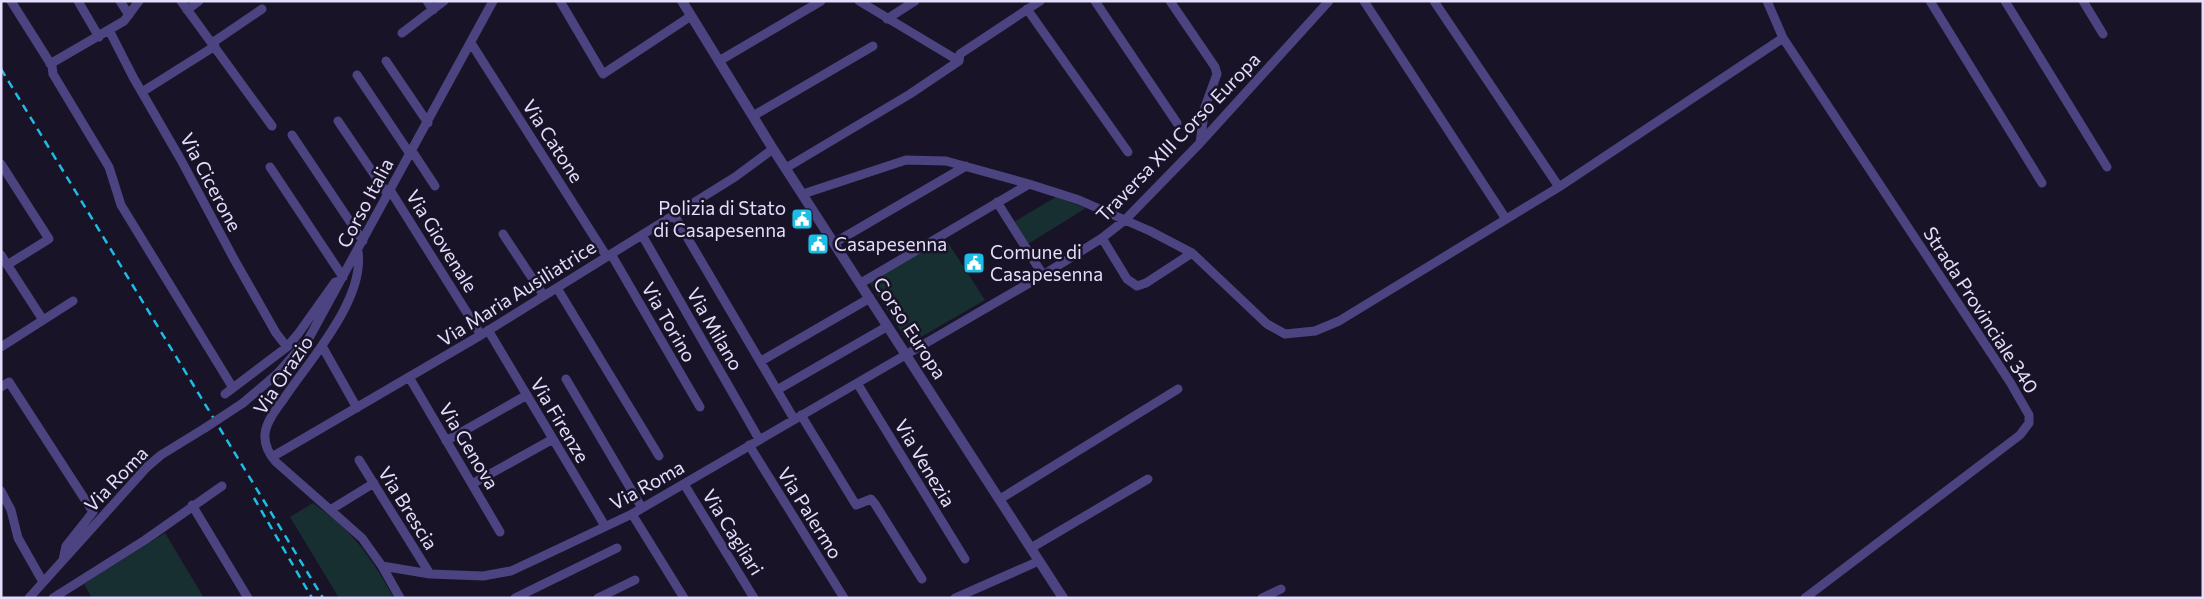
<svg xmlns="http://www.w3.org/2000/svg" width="2204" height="599" viewBox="0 0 2204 599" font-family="Commissioner,sans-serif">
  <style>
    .green { fill: #172f31 }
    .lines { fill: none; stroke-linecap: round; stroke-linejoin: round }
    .minor { stroke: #4c4381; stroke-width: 9 }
    .tertiary { stroke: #4c4381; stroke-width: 10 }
    .rail { stroke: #1ebde6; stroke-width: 2.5; stroke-dasharray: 8 6; stroke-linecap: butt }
    .minor-bridge { stroke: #4c4381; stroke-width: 9 }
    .labels { text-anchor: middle; stroke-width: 5; stroke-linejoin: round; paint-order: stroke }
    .street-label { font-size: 19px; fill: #e4ddfb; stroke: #191327 }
    .poi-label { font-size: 19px; fill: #e4ddfb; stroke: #191327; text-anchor: start }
  </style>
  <rect width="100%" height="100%" fill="#191327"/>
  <path class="green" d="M1056 197 1086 208 1028 244 1014 222Z
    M945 238 985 300 909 344 869 282Z
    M313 503C324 512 337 520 347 531 367 551 380 574 394 598H339L290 517Z
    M165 533 204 598H92L84 584Z"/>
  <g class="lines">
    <path class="minor" d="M11 1 52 66 53 74 109 167 121 205 233 388
      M78 1 99 37
      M120 1 129 15
      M181 1 272 126
      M427 1 433 10
      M560 1 603 74 691 16
      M859 1 959 61
      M1095 1 1177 123
      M1170 1 1215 67 1217 74 1205 107 1200 143
      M1364 1 1506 219
      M1434 1 1559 187
      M1767 1 1783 38 2010 382 2029 415V423L2020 435 1805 598
      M1930 1 2042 183
      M2005 1 2107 167
      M2083 1 2103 34
      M1027 9 1128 152
      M187 10 199 1
      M887 19 915 1
      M109 30 133 77 181 160 234 259 276 333 287 347
      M402 33 444 1
      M212 43 262 9
      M471 43 607 257
      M386 61 428 123
      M719 61 821 1
      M50 64 124 21 139 1
      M357 75 410 154
      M142 92 215 46
      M753 116 873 46
      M338 121 388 195
      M292 135 363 241
      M412 151 435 186
      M1 164 49 239 7 265
      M270 167 343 277
      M786 168 910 94 959 61 960 54 1040 1
      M390 190 481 335
      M803 194 906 160 946 161 1029 184 1079 200 1150 231 1192 253 1267 324 1285 334 1315 331 1339 321 1559 187 1783 38
      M997 202 1043 275
      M674 215 794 419
      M503 234 544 296
      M642 235 759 439
      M1102 238 1127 279 1137 286 1146 283 1192 253
      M834 243 966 166
      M358 252C365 300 308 362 283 400 276 409 266 422 265 434 264 445 269 454 276 462L362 538 382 566 400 598
      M611 254 700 407
      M1 255 43 320
      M861 283 1029 184
      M557 288 659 456
      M488 330 605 526
      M322 346 357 408
      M1 347 73 301
      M761 361 870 298
      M409 377 500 532
      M566 379 642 508
      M857 383 965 559
      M1 387 9 382 93 512 66 546 63 560
      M777 390 888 326
      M225 394 287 347 298 334 335 282 339 281
      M243 403 277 374 309 338 493 1
      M801 415 856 505 871 499 875 504 922 579
      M446 441 527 395
      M749 445 844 598
      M272 457 481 335 735 177 773 149
      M359 460 430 574
      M472 484 553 439
      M684 484 754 598
      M1 491 11 510 18 538 43 582
      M1000 499 1178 389
      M192 505 248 598
      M330 510 374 483
      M632 514 684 598
      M1031 548 1148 479
      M382 566 430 574 483 576 511 571 541 557 632 514 1043 275 1102 238 1125 220 1200 143 1329 1
      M29 598 147 467 161 455 205 428
      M53 598 145 540 222 486
      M515 598 617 548
      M598 598 635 580
      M955 598 1039 561
      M1262 598 1281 589"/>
    <path class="tertiary" d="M682 1 773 149 1063 598"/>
    <path class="rail" d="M1 69 323 598
      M254 498 312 598"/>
    <path class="minor-bridge" d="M205 428 243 403"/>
  </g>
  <defs>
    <g id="civic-square" transform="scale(1.125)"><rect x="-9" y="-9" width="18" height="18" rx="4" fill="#1ebde6" stroke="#191327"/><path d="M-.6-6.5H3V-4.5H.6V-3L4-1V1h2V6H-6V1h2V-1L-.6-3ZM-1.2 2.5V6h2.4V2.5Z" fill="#fff"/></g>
  </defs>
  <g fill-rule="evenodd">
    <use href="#civic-square" x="802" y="219"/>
    <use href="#civic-square" x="818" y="244"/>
    <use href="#civic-square" x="974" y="263"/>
  </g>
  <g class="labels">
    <g class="street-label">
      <text transform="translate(1178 137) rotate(-46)" y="7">Traversa XIII Corso Europa</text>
      <text transform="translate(553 141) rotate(57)" y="7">Via Catone</text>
      <text transform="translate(211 182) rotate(62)" y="7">Via Cicerone</text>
      <text transform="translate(365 203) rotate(-62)" y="7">Corso Italia</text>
      <text transform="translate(442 241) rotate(58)" y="7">Via Giovenale</text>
      <text transform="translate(517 293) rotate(-32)" y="7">Via Maria Ausiliatrice</text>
      <text transform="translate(1981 310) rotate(57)" y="7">Strada Provinciale 340</text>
      <text transform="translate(669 322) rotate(60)" y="7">Via Torino</text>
      <text transform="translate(910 328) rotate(57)" y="7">Corso Europa</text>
      <text transform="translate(715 329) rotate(60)" y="7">Via Milano</text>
      <text transform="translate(283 375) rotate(-56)" y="7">Via Orazio</text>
      <text transform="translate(560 420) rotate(59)" y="7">Via Firenze</text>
      <text transform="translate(469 446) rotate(59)" y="7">Via Genova</text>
      <text transform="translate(925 463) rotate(59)" y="7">Via Venezia</text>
      <text transform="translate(116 479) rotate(-46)" y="7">Via Roma</text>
      <text transform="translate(647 485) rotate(-29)" y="7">Via Roma</text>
      <text transform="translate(408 508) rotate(58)" y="7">Via Brescia</text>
      <text transform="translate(810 513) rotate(58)" y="7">Via Palermo</text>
      <text transform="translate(733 532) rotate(58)" y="7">Via Cagliari</text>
    </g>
    <g class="poi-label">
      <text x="786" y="215" text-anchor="end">Polizia di Stato<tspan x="786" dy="22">di Casapesenna</tspan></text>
      <text x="834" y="251">Casapesenna</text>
      <text x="990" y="259">Comune di<tspan x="990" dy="22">Casapesenna</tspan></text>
    </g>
  </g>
  <rect width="2204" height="599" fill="none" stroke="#e4ddfb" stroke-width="5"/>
</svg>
